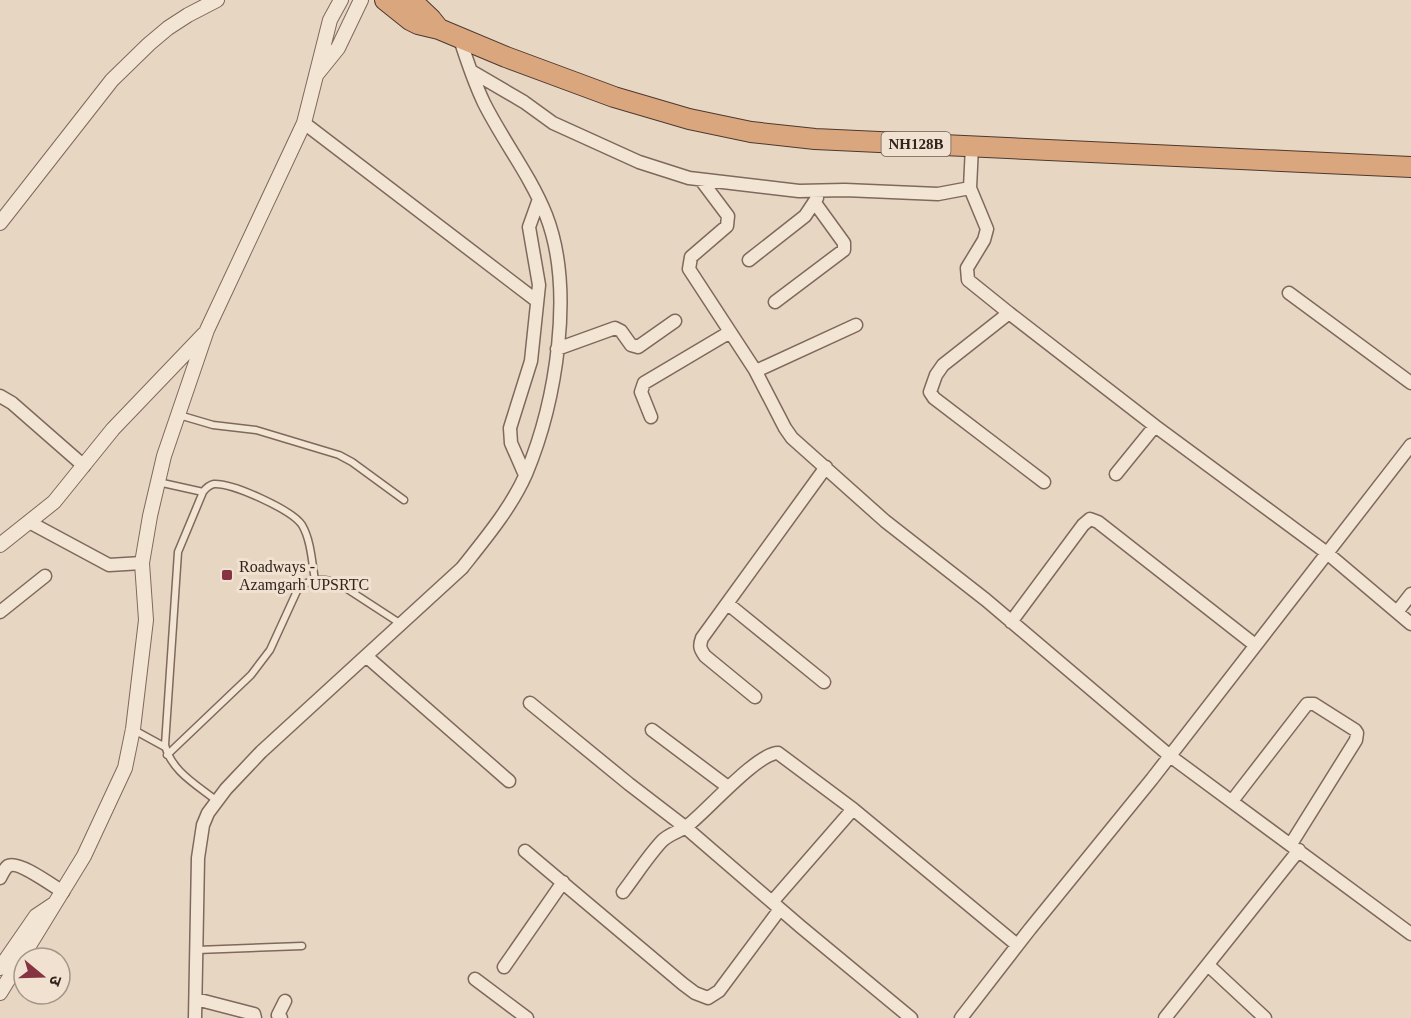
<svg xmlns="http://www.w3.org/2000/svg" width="1411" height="1018" viewBox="0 0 1411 1018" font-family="'Times New Roman','Noto Sans Devanagari',serif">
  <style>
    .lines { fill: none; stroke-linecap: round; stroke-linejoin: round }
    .service-casing { stroke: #7f685c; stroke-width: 9 }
    .minor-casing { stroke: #7f685c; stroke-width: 15 }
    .tertiary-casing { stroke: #7f685c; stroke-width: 16 }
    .trunk-casing { stroke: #4d382f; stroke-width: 22 }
    .service { stroke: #f3e5d4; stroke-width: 6 }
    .minor { stroke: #f3e5d4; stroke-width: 12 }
    .tertiary { stroke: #f3e5d4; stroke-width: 14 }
    .trunk { stroke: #daa67e; stroke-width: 20 }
    .poi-dot { fill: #863342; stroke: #f0e1d1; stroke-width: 2 }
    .labels { text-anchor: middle; stroke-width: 6; stroke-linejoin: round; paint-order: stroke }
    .shield { fill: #f0e1d1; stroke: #6a5d54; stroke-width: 1.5 }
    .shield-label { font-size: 15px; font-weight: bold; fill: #31241e }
    .poi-label { font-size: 16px; fill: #31241e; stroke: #f0e1d1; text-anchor: start }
  </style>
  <rect width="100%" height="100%" fill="#e7d6c2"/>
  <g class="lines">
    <g class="service-casing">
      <path id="service" d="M179 415 213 425 256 430 339 455 352 462 404 500
        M158 482 203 492
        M134 730 165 747
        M167 755 251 675 270 650 297 591 304 584 315 580H326L338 583 401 624
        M217 801C197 785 171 771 165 745L178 552 203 492C206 488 209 485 214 484 233 483 292 510 302 525 311 540 312 563 315 580
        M197 950 302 946"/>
    </g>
    <g class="minor-casing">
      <path id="minor" d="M471 71 524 102 553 123 639 162 689 178 799 191 845 190 938 194 970 188
        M304 123 537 301
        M972 146 970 188 987 229 984 240 967 268 968 280 1009 313 943 365 936 375 930 392 934 398 1044 482
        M701 180 728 216 727 226 691 257 689 269 755 370 785 428 792 438 885 521 986 600 1170 756 1411 934
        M749 260 805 216 817 198
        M1289 293 1411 383
        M775 302 844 250V243L815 203
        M1009 313 1155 426 1116 474
        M557 349 615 328 621 331 631 345 638 347 675 321
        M756 371 856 325
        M0 396 12 403 84 466
        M651 417 641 392 644 383 730 332
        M1155 426 1327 553 1411 624
        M525 475 511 443 510 428 531 361 539 285 529 227 539 199
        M29 522 109 565 142 563
        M728 604 824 682
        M0 612 45 576
        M1397 612 1411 594
        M1011 622 1083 525 1090 519 1098 522 1255 645
        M366 656 509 781
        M755 697 705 656C700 649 699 646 702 638L826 467
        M530 703 629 784 685 827 801 927 911 1018
        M652 730 728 787
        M1232 801 1307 704H1314L1355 730 1357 733 1356 740 1291 844
        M525 851 683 984 695 993 708 998 719 991 780 909
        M0 878C2 874 5 868 8 866 18 860 53 886 63 892
        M623 892C636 875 648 856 662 841 669 834 678 832 686 827 705 813 757 753 778 753L853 809 1017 945
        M772 902 853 809
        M1208 965 1265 1018
        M504 967 563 882
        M475 979 527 1018
        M196 999 254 1014 255 1018
        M195 1018 198 858 203 825 208 813 226 789 261 752 462 568C485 539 511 508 526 474 556 402 575 289 546 215 530 175 503 141 484 103 474 82 467 61 460 39
        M281 1018 278 1015 285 1001
        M961 1018 1030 929 1152 779 1411 445
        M1165 1018 1299 850"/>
    </g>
    <g class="tertiary-casing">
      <path id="tertiary" d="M317 74 338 48 361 0
        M0 223 112 80 149 44 168 28 188 15 217 0
        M0 545 54 502 113 429 204 334
        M0 968 36 916 54 904
        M0 993 84 856 125 768 133 729 146 620 142 563 150 516 164 456 207 330 304 123 330 20 341 0"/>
    </g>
    <g class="trunk-casing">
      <path id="trunk" d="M385 0 410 20 418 24 439 29 506 57 614 97 689 119 751 132 815 139 1411 167
        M411 0 431 19 439 29"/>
    </g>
    <use href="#service" class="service"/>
    <use href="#minor" class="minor"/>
    <use href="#tertiary" class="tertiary"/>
    <use href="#trunk" class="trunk"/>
  </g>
  <rect class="poi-dot" x="221" y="569" width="12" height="12" rx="3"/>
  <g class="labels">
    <rect class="shield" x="881.5" y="132" width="69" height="24" rx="4.5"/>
    <g class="shield-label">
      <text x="916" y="149">NH128B</text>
    </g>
    <g class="poi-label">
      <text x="239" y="572">Roadways -<tspan x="239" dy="18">Azamgarh UPSRTC</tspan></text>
    </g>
  </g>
  <g transform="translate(42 976) rotate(109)"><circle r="28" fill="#f0e1d1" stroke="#a49589" stroke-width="1.5"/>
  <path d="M0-4.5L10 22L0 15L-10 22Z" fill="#863342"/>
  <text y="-9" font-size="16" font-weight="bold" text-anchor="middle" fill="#31241e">उ</text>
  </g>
</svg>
